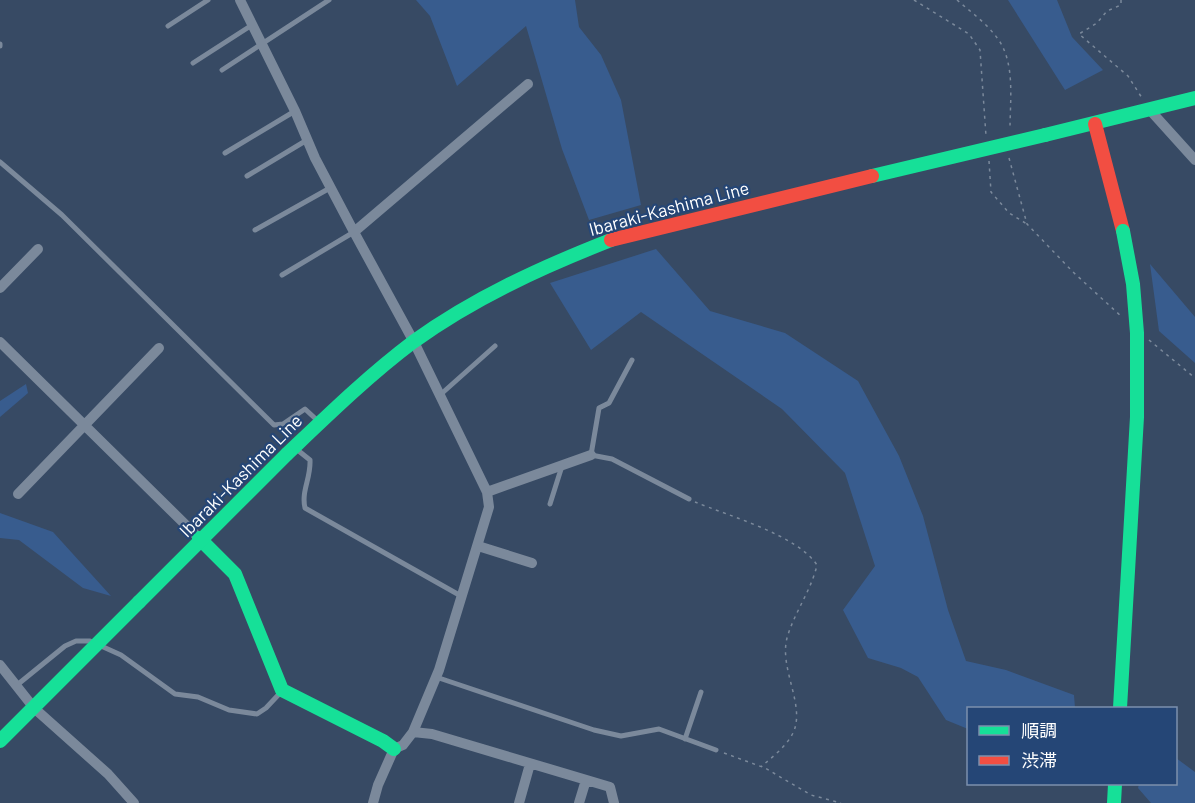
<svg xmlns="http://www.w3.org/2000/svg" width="1195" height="803" viewBox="0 0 1195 803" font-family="Barlow,'Noto Sans JP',sans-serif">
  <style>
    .green { fill: #385c8e }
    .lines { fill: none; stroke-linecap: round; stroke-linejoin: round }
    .path { stroke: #7b899b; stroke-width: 1.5; stroke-dasharray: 3 4.5; stroke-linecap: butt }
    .lane { stroke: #7b899b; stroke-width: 5 }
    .street { stroke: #7b899b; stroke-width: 10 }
    .fast { stroke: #16e098; stroke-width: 14 }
    .jam { stroke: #f24e42; stroke-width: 14 }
    .fast-bridge { stroke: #16e098; stroke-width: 14 }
    .jam-bridge { stroke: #f24e42; stroke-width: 14 }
    .labels { text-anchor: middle; stroke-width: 4.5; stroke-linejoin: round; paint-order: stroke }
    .street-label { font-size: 18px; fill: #fff; stroke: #254676 }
  </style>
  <rect width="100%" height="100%" fill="#374a64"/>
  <path class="green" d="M416 0H575L579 27 601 55 621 100 641 205 589 220 562 149 526 26 457 86 430 16Z
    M1008 0H1057L1072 37 1103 70 1065 90Z
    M656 249 710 311 785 333 858 381 899 456 923 516 948 610 966 661 1006 670 1074 695 1075 708H968V729L946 720 918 677 901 668 868 658 843 610 875 566 845 473 782 409 641 312 591 350 550 283Z
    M1150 264 1195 317V363L1159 331Z
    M26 384 28 393 0 417V401Z
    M0 513 53 532 111 596 83 588 19 540 0 538Z
    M1176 758 1195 772V803H1151L1138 788 1139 784H1176Z"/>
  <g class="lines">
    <path class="path" d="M914 0 969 34 980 50 986 136
      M957 0C972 13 989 25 1000 42 1015 66 1010 102 1010 129
      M1121 0V5L1107 11 1097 23 1079 34 1128 76 1142 98
      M1009 158 1027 224 1073 272 1122 317
      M989 161 991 192 1009 213 1027 224
      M1149 340 1195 378
      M695 502C729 516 797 535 817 565 811 591 794 613 787 638 779 669 806 706 793 733 786 747 772 757 761 767
      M724 753 765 768 811 795 841 803"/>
    <path class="lane" d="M168 26 208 0
      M0 44V46
      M193 63 252 25
      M222 70 329 0
      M225 153 295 111
      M0 162 62 215 274 425 283 424 305 409 318 421
      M247 176 307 140
      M255 230 330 188
      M282 275 354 232
      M632 360 609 403 599 408 591 455 612 459 689 499
      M440 395 495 346
      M295 448 310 460C311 478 301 491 305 508L461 596
      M550 504 562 466
      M436 677 594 730 621 736 659 729 716 750
      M17 685 65 646 76 641H90L121 655 175 694 198 697 229 710 257 714 266 708 281 692
      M685 739 701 692"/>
    <path class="street" d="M240 0 295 111 315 158 354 232 414 342 487 492 489 507 439 670 413 732 403 745 394 749 378 785 373 803
      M1149 109 1195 160
      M354 232 528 84
      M0 288 38 249
      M0 342 199 538
      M487 492 591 455
      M18 494 159 348
      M478 546 532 563
      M0 665 34 708 108 774 134 803
      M413 732 432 734 610 787 614 803
      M519 803 530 764
      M579 803 586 780"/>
    <path class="fast" d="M1045 135 1195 98
      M287 454C328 415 368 376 413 342 474 298 542 267 611 240
      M199 538 235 574 282 690 383 741 394 749
      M0 741 139 602
      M1114 803 1115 784"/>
    <path class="jam" d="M1095 124 1123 231"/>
    <path class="fast-bridge" d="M872 176 1045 135
      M139 602 287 454
      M1120 708 1137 417V333L1133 284 1123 231"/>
    <path class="jam-bridge" d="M611 240 872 176"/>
  </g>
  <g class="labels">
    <g class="street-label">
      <text transform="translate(669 209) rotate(-15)" y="6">Ibaraki-Kashima Line</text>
      <text transform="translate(241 476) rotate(-45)" y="6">Ibaraki-Kashima Line</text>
    </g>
  </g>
  <rect x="967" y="707" width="210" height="78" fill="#254676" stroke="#7c90ad" stroke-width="1.5"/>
  <rect x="979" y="726" width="30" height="9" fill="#16e098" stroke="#7c90ad" stroke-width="1.5"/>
  <text x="1021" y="737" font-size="18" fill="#ffffff">順調</text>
  <rect x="979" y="756" width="30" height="9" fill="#f24e42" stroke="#7c90ad" stroke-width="1.5"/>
  <text x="1021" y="767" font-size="18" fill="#ffffff">渋滞</text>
</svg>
